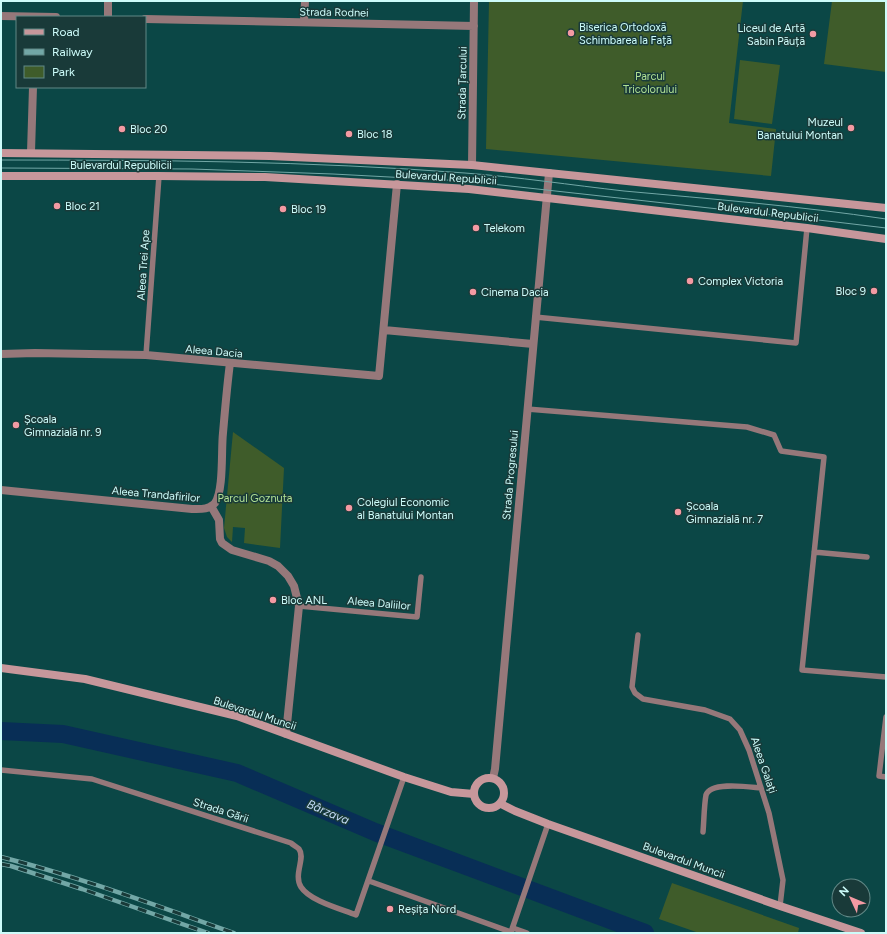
<svg xmlns="http://www.w3.org/2000/svg" width="887" height="934" viewBox="0 0 887 934" font-family="Figtree,sans-serif">
  <style>
    .green { fill: #3f5c2a }
    .lines { fill: none; stroke-linecap: round; stroke-linejoin: round }
    .river { stroke: #082e56; stroke-width: 18 }
    .lane { stroke: #96787a; stroke-width: 5.5 }
    .street { stroke: #96787a; stroke-width: 8 }
    .secondary { stroke: #c7979b; stroke-width: 8 }
    .tram { stroke: #72a7a6; stroke-width: 1 }
    .rail-casing { stroke: #72a7a6; stroke-width: 4.5 }
    .rail { stroke: #193a39; stroke-width: 3; stroke-dasharray: 9; stroke-linecap: butt }
    .poi-dot { fill: #f49aa3; stroke: #193a39; stroke-width: 1.5 }
    .labels { text-anchor: middle; stroke-width: 3; stroke-linejoin: round; paint-order: stroke }
    .street-label { font-size: 11px; fill: #cdfcfa; stroke: #193a39 }
    .poi-label { font-size: 11px; fill: #cdfcfa; stroke: #193a39; text-anchor: start }
    .park-label { font-size: 11px; fill: #b1e093; stroke: #193a39 }
    .water-label { font-size: 12px; font-style: italic; fill: #c3daf6; stroke: #193a39 }
  </style>
  <rect width="100%" height="100%" fill="#0b4746"/>
  <path class="green" d="M489 1H743L729 123 776 129 771 176 486 149Z
    M832 1H886V72L824 64Z
    M740 60 780 65 772 124 734 119Z
    M233 432 284 468 280 548 244 543 245 528 233 527 232 542 227 537 224 528Z
    M672 883 799 928 798 933H699L659 919Z"/>
  <g class="lines">
    <path class="river" d="M1 731 63 734 237 773 375 832 645 933"/>
    <path class="lane" d="M535 317 796 343 807 228
      M146 355 159 176
      M527 409 747 427 774 435 781 451 824 457 802 670 886 677
      M814 552 867 557
      M299 606 417 617 421 577
      M638 635 632 687 635 693 643 699 705 710 730 719 740 730 749 750 769 813 783 880 780 906
      M886 717 879 776 886 777
      M1 770 92 779 291 843C293 845 297 847 299 849 306 858 293 874 301 887 310 901 341 909 356 915L404 777
      M703 832C704 821 704 806 706 795 711 781 749 787 761 788
      M369 881 511 932 548 824
      M513 928 527 933"/>
    <path class="street" d="M1 16 56 17
      M108 17V1
      M145 19 474 26
      M304 22 305 1
      M31 152 33 87
      M472 165 474 1
      M384 330 533 344
      M1 354 35 353 146 355 379 376 397 184
      M1 490 192 509C200 509 209 510 215 503 224 490 221 450 223 433 225 410 227 386 230 363
      M211 506 219 520 220 539 222 543 232 550 269 561 278 566 288 576 294 586 299 606 286 734
      M493 778 495 769 549 173"/>
    <path class="secondary" d="M1 153 270 156 472 165 886 208
      M1 176H159L265 177 469 189 807 228 886 239
      M1 668 85 679 237 716 404 777 451 792 474 794
      M474 793a15 15 0 1 1 30 0a15 15 0 1 1-30 0Z
      M501 804 515 811 548 824 780 906 861 933"/>
    <path class="tram" d="M1 160C156 160 310 161 465 173 518 177 571 185 624 191 712 199 799 206 886 219
      M1 168 192 169 333 174 465 181 836 222 886 228"/>
    <g class="rail-casing">
      <path id="rail" d="M1 857C80 877 157 906 234 933
        M1 864 11 866 82 889 208 933"/>
    </g>
    <use href="#rail" class="rail"/>
  </g>
  <g class="poi-dot">
    <circle cx="571" cy="33" r="4"/>
    <circle cx="813" cy="34" r="4"/>
    <circle cx="851" cy="128" r="4"/>
    <circle cx="122" cy="129" r="4"/>
    <circle cx="349" cy="134" r="4"/>
    <circle cx="57" cy="206" r="4"/>
    <circle cx="283" cy="209" r="4"/>
    <circle cx="476" cy="228" r="4"/>
    <circle cx="690" cy="281" r="4"/>
    <circle cx="874" cy="291" r="4"/>
    <circle cx="473" cy="292" r="4"/>
    <circle cx="16" cy="425" r="4"/>
    <circle cx="349" cy="508" r="4"/>
    <circle cx="678" cy="512" r="4"/>
    <circle cx="273" cy="600" r="4"/>
    <circle cx="390" cy="909" r="4"/>
  </g>
  <g class="labels">
    <g class="street-label">
      <text transform="translate(334 12) rotate(1)" y="4">Strada Rodnei</text>
      <text transform="translate(462 83) rotate(-89)" y="4">Strada Țarcului</text>
      <text x="121" y="169">Bulevardul Republicii</text>
      <text transform="translate(446 177) rotate(4)" y="4">Bulevardul Republicii</text>
      <text transform="translate(768 212) rotate(7)" y="4">Bulevardul Republicii</text>
      <text transform="translate(143 265) rotate(-86)" y="4">Aleea Trei Ape</text>
      <text transform="translate(214 351) rotate(5)" y="4">Aleea Dacia</text>
      <text transform="translate(510 475) rotate(-85)" y="4">Strada Progresului</text>
      <text transform="translate(156 494) rotate(5)" y="4">Aleea Trandafirilor</text>
      <text transform="translate(379 603) rotate(5)" y="4">Aleea Daliilor</text>
      <text transform="translate(255 713) rotate(18)" y="4">Bulevardul Muncii</text>
      <text transform="translate(764 765) rotate(71)" y="4">Aleea Galați</text>
      <text transform="translate(221 810) rotate(18)" y="4">Strada Gării</text>
      <text transform="translate(684 860) rotate(20)" y="4">Bulevardul Muncii</text>
    </g>
    <g class="poi-label">
      <text x="579" y="31">Biserica Ortodoxă<tspan x="579" dy="13">Schimbarea la Față</tspan></text>
      <text x="805" y="32" text-anchor="end">Liceul de Artă<tspan x="805" dy="13">Sabin Păuță</tspan></text>
      <text x="843" y="126" text-anchor="end">Muzeul<tspan x="843" dy="13">Banatului Montan</tspan></text>
      <text x="130" y="133">Bloc 20</text>
      <text x="357" y="138">Bloc 18</text>
      <text x="65" y="210">Bloc 21</text>
      <text x="291" y="213">Bloc 19</text>
      <text x="484" y="232">Telekom</text>
      <text x="698" y="285">Complex Victoria</text>
      <text x="866" y="295" text-anchor="end">Bloc 9</text>
      <text x="481" y="296">Cinema Dacia</text>
      <text x="24" y="423">Școala<tspan x="24" dy="13">Gimnazială nr. 9</tspan></text>
      <text x="357" y="506">Colegiul Economic<tspan x="357" dy="13">al Banatului Montan</tspan></text>
      <text x="686" y="510">Școala<tspan x="686" dy="13">Gimnazială nr. 7</tspan></text>
      <text x="281" y="604">Bloc ANL</text>
      <text x="398" y="913">Reșița Nord</text>
    </g>
    <g class="park-label">
      <text x="650" y="80">Parcul<tspan x="650" dy="13">Tricolorului</tspan></text>
      <text x="255" y="502">Parcul Goznuta</text>
    </g>
    <g class="water-label">
      <text transform="translate(328 812) rotate(23)" y="4">Bârzava</text>
    </g>
  </g>
  <rect width="887" height="934" fill="none" stroke="#cdfcfa" stroke-width="4"/>
  <rect x="16" y="16" width="130" height="72" fill="#193a39" stroke="#618886"/>
  <rect x="24" y="29" width="20" height="6" fill="#c7979b" stroke="#618886"/>
  <text x="52" y="36" font-size="12" fill="#cdfcfa">Road</text>
  <rect x="24" y="49" width="20" height="6" fill="#72a7a6" stroke="#618886"/>
  <text x="52" y="56" font-size="12" fill="#cdfcfa">Railway</text>
  <rect x="24" y="66" width="20" height="12" fill="#3f5c2a" stroke="#618886"/>
  <text x="52" y="76" font-size="12" fill="#cdfcfa">Park</text>
  <g transform="translate(851 898) rotate(314)"><circle r="19" fill="#193a39" stroke="#618886"/>
  <path d="M0-3L7 15L0 10L-7 15Z" fill="#f49aa3"/>
  <text y="-6" font-size="11" font-weight="bold" text-anchor="middle" fill="#cdfcfa">N</text>
  </g>
</svg>
